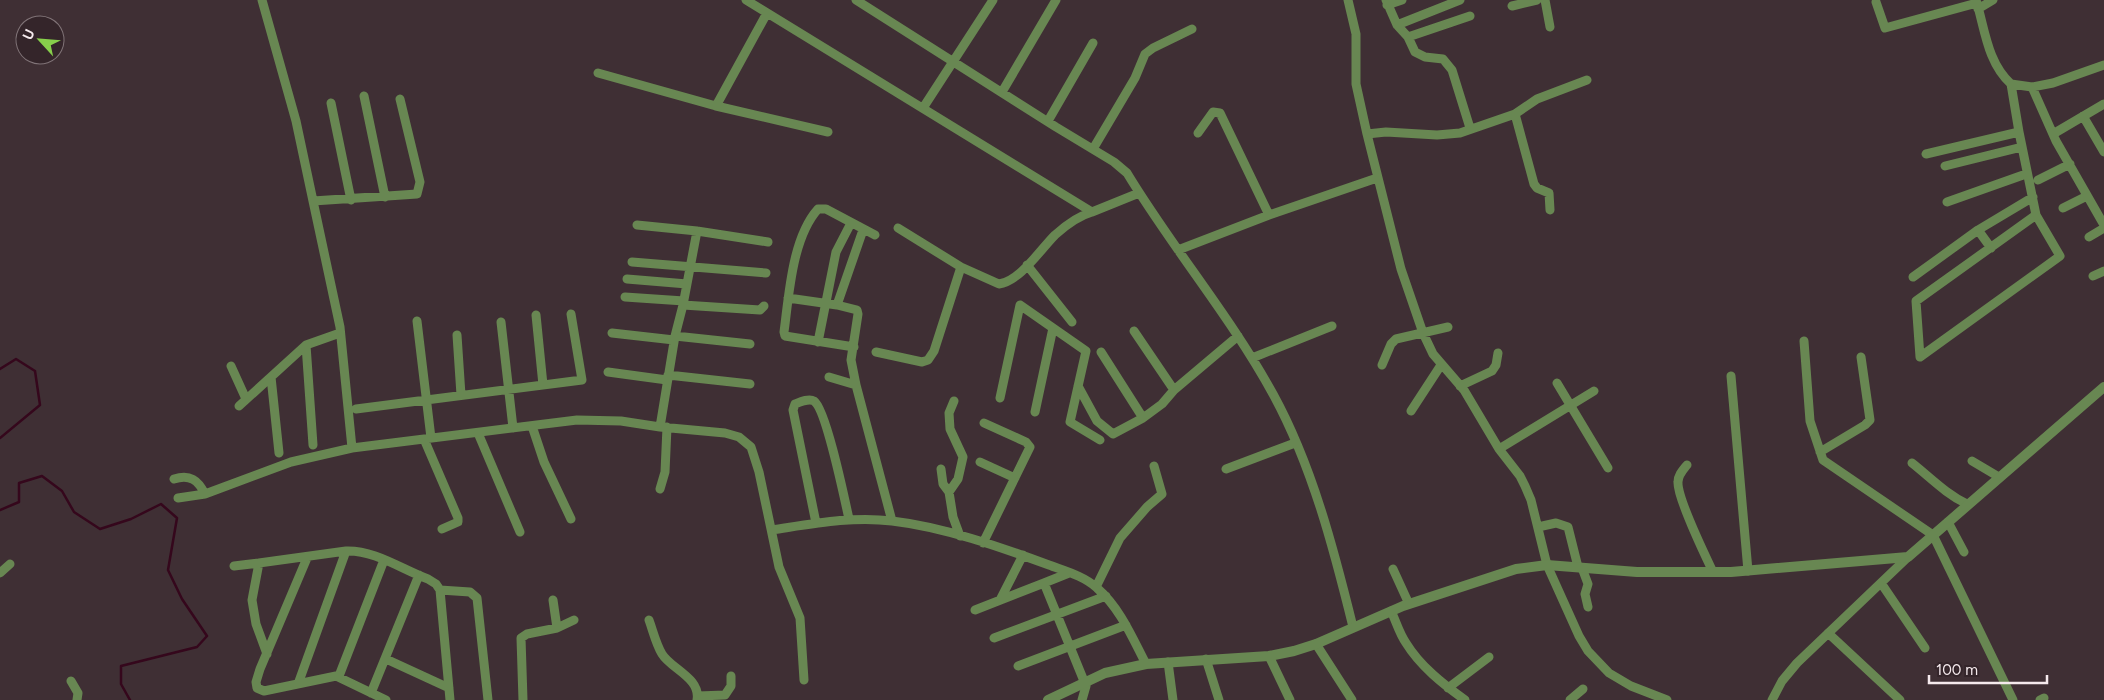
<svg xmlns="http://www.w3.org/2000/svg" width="2104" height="700" viewBox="0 0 2104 700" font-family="Figtree,sans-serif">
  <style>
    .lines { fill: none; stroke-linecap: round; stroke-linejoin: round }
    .stream { stroke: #35071c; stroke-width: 2.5 }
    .minor { stroke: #688752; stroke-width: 9 }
    .tertiary { stroke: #688752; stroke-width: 10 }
  </style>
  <rect width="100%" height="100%" fill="#3f2f34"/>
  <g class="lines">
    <path class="stream" d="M0 369 16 359 35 371 40 405 0 438
      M0 510 19 502V483L42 476 62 491 74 512 100 529 131 519 161 504 177 518 168 570 182 599 207 636 197 647 121 666V684L130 700"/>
    <path class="minor" d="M262 0 296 121 313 201
      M746 0 1092 212 1139 193
      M856 0 1056 127 1114 162 1127 173C1173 249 1231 317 1273 394 1312 465 1334 550 1353 627
      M1348 0 1356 34V84L1367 134 1401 269 1423 333 1433 354 1464 390 1499 449 1520 476 1525 486 1531 500 1547 565 1579 636 1588 651 1609 673 1631 686 1667 700
      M1386 0 1397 25 1408 37 1415 52 1425 57 1443 59 1452 70 1470 128
      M1545 0 1550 27
      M1976 0C1985 29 1987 62 2011 84L2032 87 2053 83 2104 65
      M1876 2 1885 28 1977 3
      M1387 5 1402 0
      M1512 6 1537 0
      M1978 9 1993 0
      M1397 25 1460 0
      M1408 37 1470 16
      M598 73 716 106 828 132
      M2032 87 2056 141 2104 225
      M1002 92 1056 0
      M364 96 385 197
      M331 103 351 200
      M716 106 767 13
      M923 108 993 0
      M1515 114 1534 184 1537 188 1549 193 1550 210
      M2083 116 2104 152
      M1048 121 1093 43
      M2019 132 2036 215 2060 256 1920 357 1916 301 2036 215
      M1198 133 1213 112 1220 113 1269 215
      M1367 134 1386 132 1437 135 1460 133 1515 114 1537 99 1587 80
      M2053 134 2104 104
      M1093 149 1135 78 1145 54 1153 48 1192 29
      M1926 154 2019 132 2011 84
      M1945 166 2022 147
      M2038 180 2070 164
      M1947 202 2026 174
      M2063 208 2087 196
      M637 225 697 231 768 242
      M898 228 961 267 999 284C1020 281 1040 250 1055 235 1065 226 1078 216 1092 212
      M1978 230 1991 248
      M697 231 683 305 675 336 660 427 725 433 739 437 751 447 759 472 779 567 800 618 804 680
      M2089 237 2104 228
      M1178 250 1269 215 1377 178
      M632 262 766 273
      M1027 265 1072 322
      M2093 276 2104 271
      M1913 277 1978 230 2033 197
      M627 279 687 284
      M625 297 684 301
      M788 298 837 305 857 310 858 314 851 360 856 385
      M683 305 760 310 764 306
      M837 305 863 230
      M536 315 543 385
      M417 321 431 438
      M501 322 513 428
      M1134 331 1174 390
      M612 333 674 340
      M457 335 461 395
      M675 336 750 344
      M1804 341 1810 421 1823 460 1933 535 2013 700
      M818 342 836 252 851 223
      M306 345 313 445
      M854 347 785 336 784 332C789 295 792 238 818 209H826L875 235
      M876 352 922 362 928 360 934 351 961 267
      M1101 352 1143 418
      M1252 358 1332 326
      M1382 365 1391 344 1396 339 1448 327
      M231 366 246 399
      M608 372 667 380
      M668 375 750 384
      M1731 376 1748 571
      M271 377 279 453
      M829 377 856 385 892 521
      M1557 383 1608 468
      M1078 386 1097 421 1113 434 1143 418 1162 404 1174 390 1238 336
      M1460 386 1492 371 1496 365 1498 353
      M1000 398 1020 305 1086 351 1070 422 1100 440
      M954 401 949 413 950 429 963 457 958 479 949 492 953 517 960 536
      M239 406 306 345 340 333
      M356 409 582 380 571 314
      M1411 411 1441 365
      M1035 412 1053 328
      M532 426 544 462 571 519
      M478 433 520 532
      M424 439 458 518V522L442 529
      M352 448 340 327 313 201 417 194 420 182 400 99
      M1499 449 1594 391
      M1820 452 1865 425 1870 420 1861 357
      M1972 461 1999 477
      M980 462 1015 478
      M1912 463C1931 478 1946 494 1967 504
      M1687 465C1683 470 1678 475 1678 482 1677 498 1705 555 1713 572
      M941 469 943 484 949 492
      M1226 469 1295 443
      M174 479C190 474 198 480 205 494L291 462 352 448 577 420 621 421 660 427
      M660 489 665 472 667 427
      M178 498 205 494
      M1948 522 1964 552
      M816 523 793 410 795 404C800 402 809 398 814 401 826 409 845 501 849 519
      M1538 527 1556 523 1568 527 1578 567
      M772 530C812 524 852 516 892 521 944 527 1000 547 1049 565 1065 571 1084 576 1097 588 1120 608 1132 637 1146 664
      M983 543 1030 447 1026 442 984 423
      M307 558 260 669 256 682 257 688 264 691 336 676 386 700
      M234 566 259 563
      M1582 568 1588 584 1585 594 1588 607
      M1393 569 1409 604
      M0 573 10 564
      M1044 583 1069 573
      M1881 583 1925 648
      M1096 587 1120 538 1147 507 1162 494 1154 466
      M1000 600 1023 555
      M975 610 1044 583 1086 686 1082 700
      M1391 611C1396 621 1399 633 1406 643 1420 666 1443 684 1465 700
      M649 620C653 631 656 644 662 654 671 669 701 678 697 700
      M557 628 574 620
      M1828 633 1900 700
      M994 638 1106 596
      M1316 644 1352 700
      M267 654 256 624 252 600 259 563 346 551C375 550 401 569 428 579L436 584 440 590
      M1269 656 1290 700
      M386 659 449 688
      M1206 659 1219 700
      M1168 662 1173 700
      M1018 666 1126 625
      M339 676 384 560
      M71 681 78 693 77 700
      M298 684 346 551
      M1448 688 1489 657
      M371 693 419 575
      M698 696 725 695 731 686V676
      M450 700 440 590 470 592 477 598 488 700
      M523 700 521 638 527 634 557 628 553 600
      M1570 700 1583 689
      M1772 700 1782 681 1797 663 1908 557
      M2040 700 2044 698"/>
    <path class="tertiary" d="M1048 700 1105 673 1146 664 1269 656 1294 651 1316 644 1403 606 1516 569 1547 565 1637 572H1731L1908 557 2104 387"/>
  </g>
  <g transform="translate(40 40) rotate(296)"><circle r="24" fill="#34252a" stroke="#817478"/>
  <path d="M0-4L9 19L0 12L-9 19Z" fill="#87cf4b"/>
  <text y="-8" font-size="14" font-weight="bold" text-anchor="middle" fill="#f5eaed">U</text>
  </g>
  <path d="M1929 675v8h118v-8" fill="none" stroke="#f5eaed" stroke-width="2.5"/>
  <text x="1936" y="675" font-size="15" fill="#f5eaed" stroke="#34252a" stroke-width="4" paint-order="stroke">100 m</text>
</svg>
